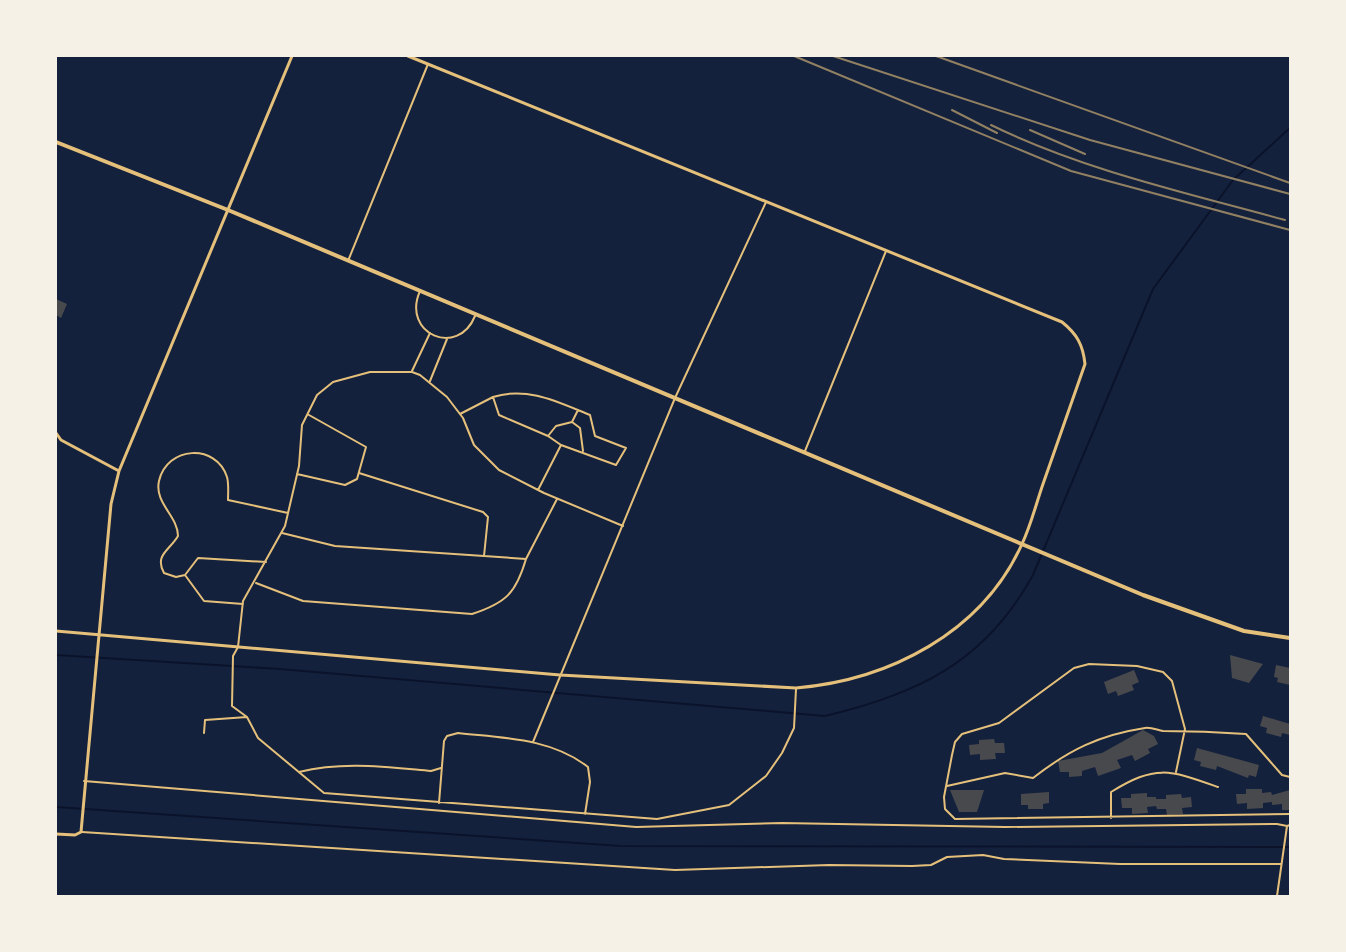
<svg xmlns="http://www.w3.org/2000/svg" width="1346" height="952" viewBox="0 0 1346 952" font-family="Inter,sans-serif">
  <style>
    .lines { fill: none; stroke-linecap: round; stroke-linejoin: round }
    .stream { stroke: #0b132b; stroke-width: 2 }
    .building { fill: #48494c }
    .minor { stroke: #e5c07b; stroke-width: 2 }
    .tertiary { stroke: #e5c07b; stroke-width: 3 }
    .secondary { stroke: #e5c07b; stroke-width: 4 }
    .rail { stroke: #918062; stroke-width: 2 }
  </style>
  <rect width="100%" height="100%" fill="#14213d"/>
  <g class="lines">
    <path class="stream" d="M56 655 280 669 825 716C918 694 985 662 1033 575L1153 289 1233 180 1290 128
      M56 807 621 846 1290 847"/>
  </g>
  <path class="building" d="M56 299 67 304 61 318 56 315Z
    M1230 655 1263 664 1249 683 1232 678Z
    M1276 665 1290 668V685L1277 682 1278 678 1274 677Z
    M1134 670 1139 682 1132 685 1134 690 1118 696 1116 691 1108 694 1104 682Z
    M1263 716 1290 724V735L1282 733 1281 737 1266 733 1267 728 1260 726Z
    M1143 730 1154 736 1158 744 1148 749 1150 753 1135 761 1132 755 1117 760 1121 768 1098 776 1095 767 1082 771V776L1069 777V772H1060L1058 761 1102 753Z
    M994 739 995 743H1004L1005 753H995L996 759 980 760V754L970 755 969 745 979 744V740Z
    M1197 748 1259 765 1256 777 1249 775 1248 778 1217 766 1216 770 1200 766 1201 762 1194 760Z
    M1246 789H1262V793L1271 792 1272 795 1290 790V810H1282V804L1272 805V802L1263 803V808L1247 809V803L1237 804 1236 794H1246Z
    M950 790H984L977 812H959Z
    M1049 792V803L1043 804V809H1028V805H1021V794Z
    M1147 793V797H1156V799H1166V795L1181 794 1182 798 1191 797 1192 807 1182 808 1183 814 1167 815 1166 809H1157L1156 806 1147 807 1148 813 1132 814V808H1122L1121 798H1131V794Z"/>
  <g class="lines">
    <path class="minor" d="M348 261 428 64
      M420 291C401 334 458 358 475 316
      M412 371 430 333
      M430 381 447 339
      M493 397C527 386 558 402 590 415L595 436 626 448 616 465 561 445
      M460 414 493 397 499 415 548 436 561 445 538 490
      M572 422 578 410
      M548 436 556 426 572 422 580 428 583 451
      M805 451 886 251
      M297 474 345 485 357 479 366 447 309 415
      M623 526 544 493 499 470 474 445 463 418 447 397 420 375 412 372H370L333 382 317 395 302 425 299 466 285 526 243 601 238 647 233 656 232 706 247 717 258 738 324 793 657 819 729 805 766 776 782 753 794 728 796 689
      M282 533 335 546 484 556 488 517 483 512 359 473
      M484 556 526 559 557 499
      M185 575 176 577 164 573C154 555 170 550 178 536 178 516 154 503 159 481 167 446 216 443 227 477 229 484 228 493 228 500L288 513
      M256 583 303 601 472 614C506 603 516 593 526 559
      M243 604 204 601 185 575 198 558 266 562
      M204 733 205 720 247 717
      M533 742 675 398 766 202
      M299 772C343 761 386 767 431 771L441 768
      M1176 772 1185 729 1172 681 1163 672 1137 666 1089 664 1074 668 999 723 962 734 955 742 952 755 944 797 945 809 955 819 1290 814
      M84 781 636 827 782 823 1005 827 1277 824 1287 826
      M947 786 1005 773 1033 778C1069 750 1099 735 1145 728 1151 727 1157 730 1163 731 1191 731 1218 732 1246 734L1282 775 1290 777
      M439 803 444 741 447 736 458 733C503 738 551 738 588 767L590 782 585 814
      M1111 818V792C1156 764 1170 770 1218 787
      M82 832 675 870 829 865 912 866 931 865 947 857 983 855 1004 859 1120 864H1281
      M1277 896 1287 826 1290 825"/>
    <path class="tertiary" d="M56 433 61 440 119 471
      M56 631 560 675 796 688C889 680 982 633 1022 544 1031 525 1036 504 1043 484 1057 444 1071 404 1085 364 1083 345 1077 334 1062 322L408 56
      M56 834 75 835 81 832 111 504 119 471 292 56"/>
    <path class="secondary" d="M56 142 228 210 1143 595 1244 631 1290 638"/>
    <path class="rail" d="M794 56 1071 171 1290 230
      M833 56 1090 140 1290 194
      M936 56 1290 183
      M952 110 997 133
      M991 125C1083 170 1187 193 1285 220
      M1030 130 1085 154"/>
  </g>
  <rect width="1346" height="952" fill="none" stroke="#f6f1e7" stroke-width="114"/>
</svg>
